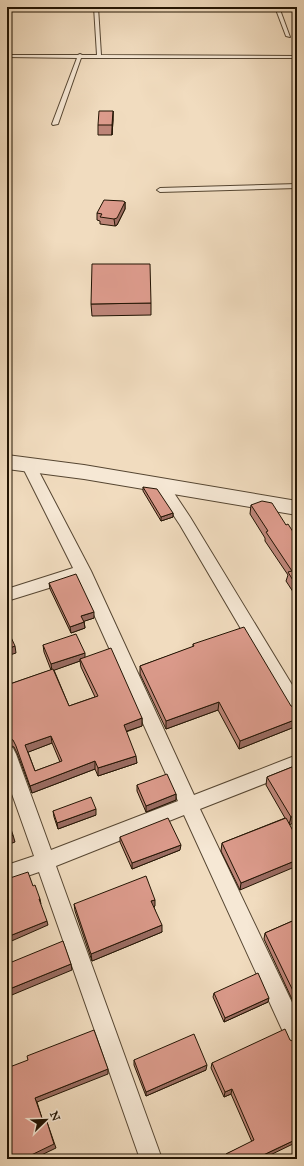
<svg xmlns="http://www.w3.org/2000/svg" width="304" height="1166" viewBox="0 0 304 1166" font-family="'IM FELL Great Primer',serif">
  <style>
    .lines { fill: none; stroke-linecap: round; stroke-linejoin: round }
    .service-casing { stroke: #564632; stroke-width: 2 }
    .minor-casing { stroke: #564632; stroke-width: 2 }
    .tertiary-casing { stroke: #564632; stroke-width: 2 }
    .service { fill: #f6e8d5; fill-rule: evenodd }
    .minor { fill: #f6e8d5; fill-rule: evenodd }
    .tertiary { fill: #f6e8d5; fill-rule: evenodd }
    .wall { fill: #bd8578; stroke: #221403; fill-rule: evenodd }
    .shaded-wall { fill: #9a6c62; stroke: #221403 }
    .building { fill: #dc9b8c; stroke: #221403; fill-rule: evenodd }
  </style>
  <rect width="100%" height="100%" fill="#f1dcbf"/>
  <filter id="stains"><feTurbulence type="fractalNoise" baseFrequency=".005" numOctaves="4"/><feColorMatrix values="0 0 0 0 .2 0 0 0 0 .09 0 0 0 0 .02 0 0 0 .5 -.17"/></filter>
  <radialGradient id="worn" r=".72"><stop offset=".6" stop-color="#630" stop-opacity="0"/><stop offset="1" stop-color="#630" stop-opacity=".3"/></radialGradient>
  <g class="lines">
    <g class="service-casing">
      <path id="service" d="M94 7H98L101 55 297 56V58H81L58 124 53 125 52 124 77 58 7 57V55H78L80 54 82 55H97Z
        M275 7H279L290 37 286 36Z
        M297 184V188L160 192 157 190 160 188Z"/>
    </g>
    <g class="minor-casing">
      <path id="minor" d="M28 459 33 460 35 464 91 571 194 795 297 755V771L200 809 297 1013V1048L289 1045 184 815 56 866 162 1159H140L39 872 7 883V865L34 856 7 780V746L13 748 16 754 51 850 178 801 78 579 7 601V589L73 568 21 464 23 460Z
        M161 480 166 481 190 517 297 693V717L291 714 180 525 156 489 154 485 156 481Z"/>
    </g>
    <g class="tertiary-casing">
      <path id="tertiary" d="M7 455 84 465 297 501V515L84 479 7 469Z"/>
    </g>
    <use href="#service" class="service"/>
    <use href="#minor" class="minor"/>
    <use href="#tertiary" class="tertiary"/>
  </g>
  <path class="wall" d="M113 111V120L112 135H98V125Z
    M125 202V209L117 225 115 226 100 224V221L97 220V213Z
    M151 303V315L92 316 91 304Z
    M143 487 173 513V517L161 521 143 491Z
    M251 505 286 525 297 538V598L286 581 288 575 265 541V538L250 514Z
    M49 583 94 618 84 621 85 628 71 633 50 589Z
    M193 644 291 706 297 709V726L239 749 218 710 166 729 140 674V666L193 647Z
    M43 645 85 657 142 718V726L126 732 137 763 98 776 95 769 32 793 17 753 14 747 10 745 8 740 7 741V685L51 670 44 652ZM80 661 81 667 95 697 69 706 54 670ZM52 743 60 762 35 771 28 752Z
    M297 765 290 825 240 890 221 851 222 843 285 818 266 785 267 777Z
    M137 785 176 794V800L146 812 137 791Z
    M53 811 96 815 58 829 54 817Z
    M120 837 180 850 132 869 120 842Z
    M74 904 155 906 154 907 162 932 92 961 75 911Z
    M297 919V1010L264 939 265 933Z
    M214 993 268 1002 224 1022 213 997Z
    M290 1040 262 1159H225V1158L226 1154 252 1142 231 1094 224 1097 211 1068 212 1063Z
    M134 1060 206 1070 146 1096 134 1065Z"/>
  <path class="shaded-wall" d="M113 111V120L112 135V125Z
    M125 202V209L117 225 115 226 114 219Z
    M173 513V517L161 521V517Z
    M94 612V618L82 622 81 616Z
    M84 622 85 628 71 633 70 627Z
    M15 646 16 653 7 656V649Z
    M85 653V659H80V661L52 671 51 664Z
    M219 702 218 710 166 729V721Z
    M142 718V726L124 732V725Z
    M297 719V726L239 749 240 741Z
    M51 736 52 743 26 753 25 745Z
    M136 756 137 763 98 776V768Z
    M95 761V769L32 793 30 786Z
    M176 794V800L146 812V806Z
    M96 809V815L58 829 57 823Z
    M297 815V821L289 825 291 817Z
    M13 835 15 842 7 845V838Z
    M181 845 180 850 132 869V863Z
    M297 860V866L240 890 241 883Z
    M39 899H40L41 904H40Z
    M155 900V906L151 908V901Z
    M47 921 48 925 7 943V937Z
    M162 925V932L92 961 91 954Z
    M71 964 72 970 7 997V990Z
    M269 998 268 1002 224 1022 225 1018Z
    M207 1065 206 1070 146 1096V1092Z
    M108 1069V1074L37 1102 45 1128 35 1098Z
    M232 1089 231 1094 224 1097 225 1092Z
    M47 1122 56 1148 33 1159H23Z
    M297 1139V1142L262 1159H257V1158Z"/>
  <path class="building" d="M99 111H113L112 125H98Z
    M104 200 123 201 125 202 117 218 114 219 100 217 102 214 97 213Z
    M92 264H150L151 303 91 304Z
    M143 487 157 489 173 513 161 517Z
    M262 501 272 503 286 525 288 524 297 538V587L288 572 292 571 266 532 268 531 251 505Z
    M76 574 94 612 81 616 84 622 70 627 49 583Z
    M244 627 291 706 297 709V719L240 741 219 702 166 721 140 666 194 646 193 644Z
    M76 634 85 653 51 664 43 645Z
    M10 635 15 646 7 649V636Z
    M111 648 142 718 124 725 136 756 98 768 95 761 30 786 16 746 13 740 8 738 7 735V685L53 669 69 706 98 696 80 659ZM51 736 62 761 35 771 25 745Z
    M297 765V815L291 817 267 777Z
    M167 774 176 794 146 806 137 785Z
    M91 797 96 809 57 823 53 811Z
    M7 818 13 835 7 838Z
    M168 818 181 845 132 863 120 837Z
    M286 818 297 838V860L241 883 222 843Z
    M28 872 33 886 35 885 40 899H39L47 921 7 937V879Z
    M146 876 155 900 151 901 162 925 91 954 74 904Z
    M297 919V999L265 933Z
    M63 941 71 964 7 990V964Z
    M258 973 269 998 225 1018 214 993Z
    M285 1029 290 1040 297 1043V1139L257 1158 258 1159H228L226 1154 254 1140 232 1089 225 1092 212 1063Z
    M94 1030 108 1069 35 1098 44 1124 47 1122 54 1144 23 1159H7V1068L28 1060 27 1056Z
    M194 1034 207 1065 146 1092 134 1060Z"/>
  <rect width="304" height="1166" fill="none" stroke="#f1dcbf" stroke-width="24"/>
  <rect x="8" y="8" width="288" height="1150" fill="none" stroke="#221403" stroke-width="2"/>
  <rect x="12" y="12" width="280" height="1142" fill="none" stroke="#221403"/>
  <g transform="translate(46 1120) rotate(67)" stroke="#f6e8d5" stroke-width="3" paint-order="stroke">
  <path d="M0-3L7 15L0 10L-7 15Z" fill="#221403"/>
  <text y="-6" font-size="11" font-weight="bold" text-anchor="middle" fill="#221403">N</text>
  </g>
  <rect width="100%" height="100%" filter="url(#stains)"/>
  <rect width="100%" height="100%" fill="url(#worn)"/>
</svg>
